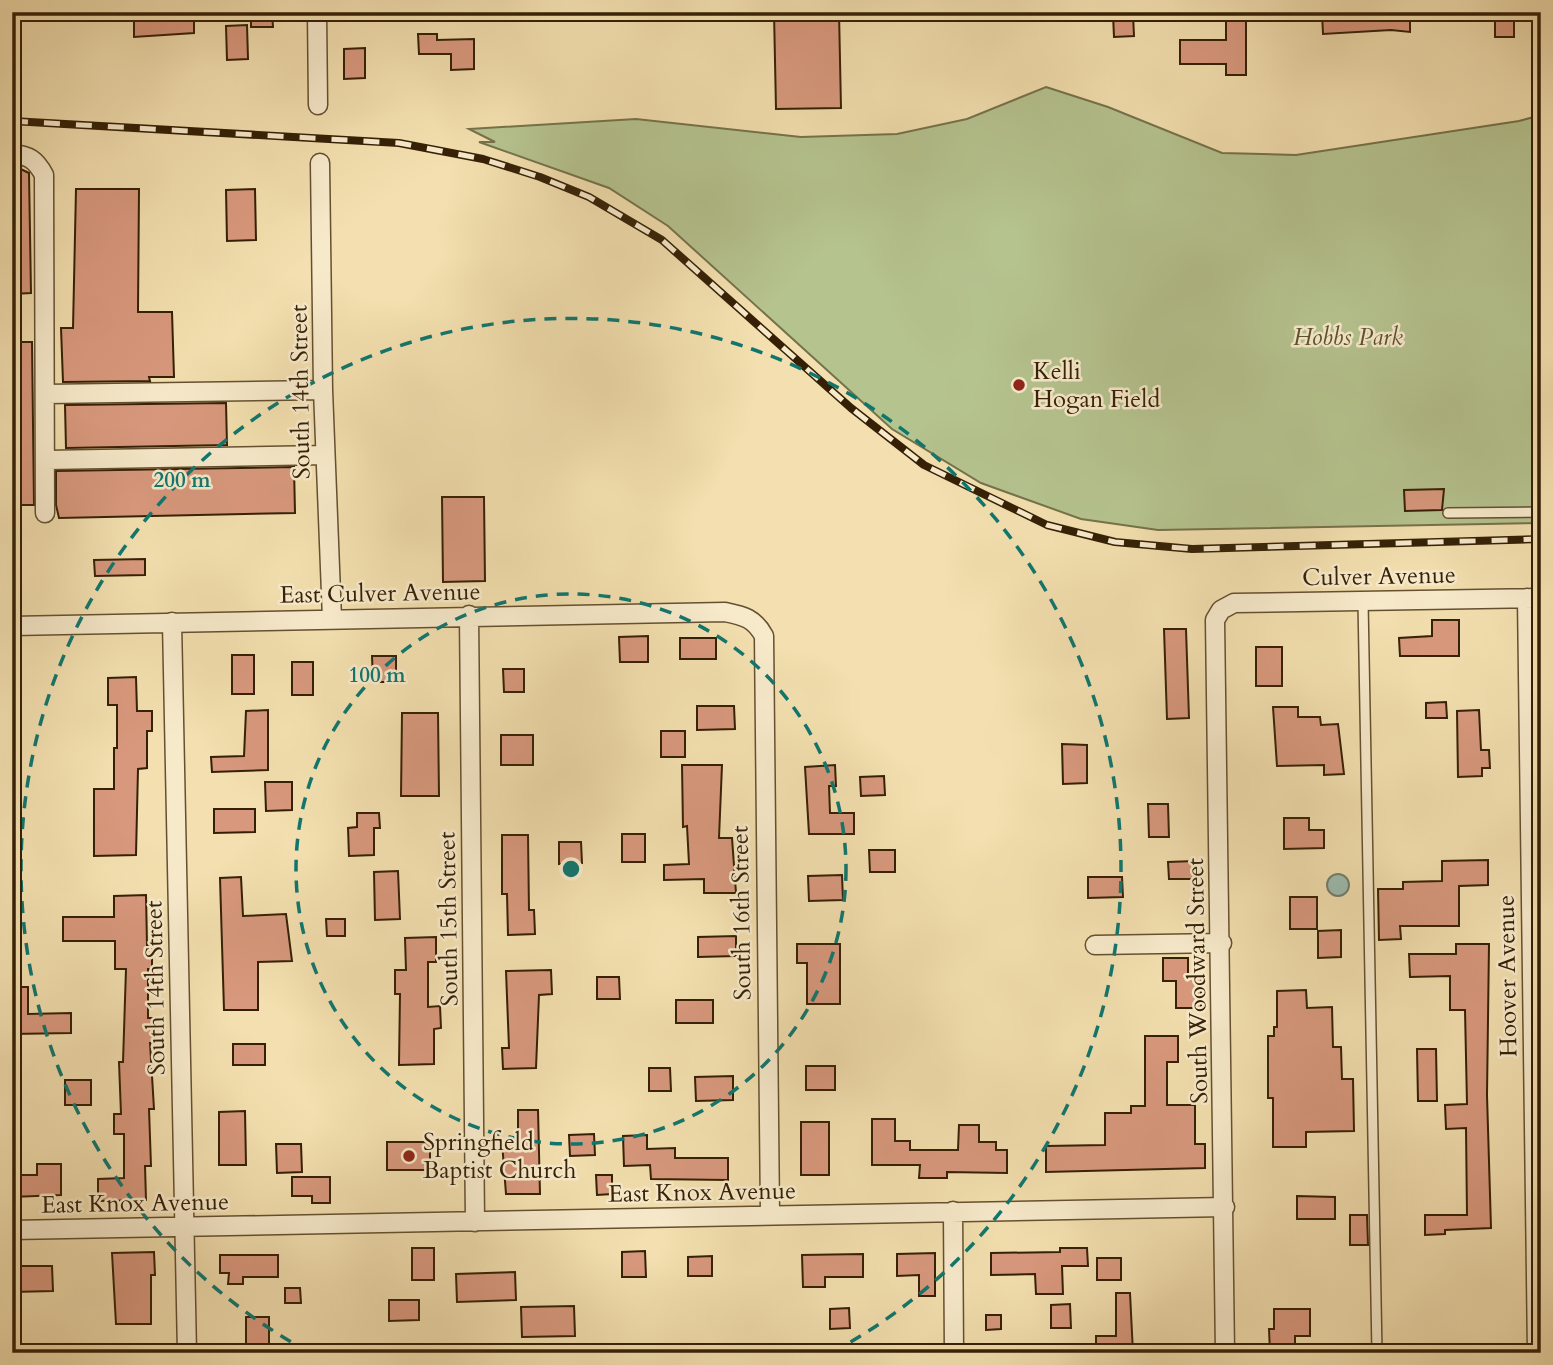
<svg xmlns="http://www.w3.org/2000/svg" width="1553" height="1365" viewBox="0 0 1553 1365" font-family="Cardo,serif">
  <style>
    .green { fill: #b5c38f; stroke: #75724a; stroke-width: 2 }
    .water { fill: #9cbcb1; stroke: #737e6d; stroke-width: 2 }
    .building { fill: #d8987d; stroke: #352006; stroke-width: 2 }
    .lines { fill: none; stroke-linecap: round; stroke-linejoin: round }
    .lane-casing { stroke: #645030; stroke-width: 12 }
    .street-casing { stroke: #645030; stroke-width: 21 }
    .lane { stroke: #f7eacb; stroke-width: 9 }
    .street { stroke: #f7eacb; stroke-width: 18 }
    .rail-casing { stroke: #352006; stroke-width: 8 }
    .rail { stroke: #f7eacb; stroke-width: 5; stroke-dasharray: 16; stroke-linecap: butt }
    .ring { fill: none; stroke: #0f766e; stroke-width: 3.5; stroke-dasharray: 12 9 }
    .poi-dot { fill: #8f2418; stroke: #f7eacb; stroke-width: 2.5 }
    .labels { text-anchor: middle; stroke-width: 5; stroke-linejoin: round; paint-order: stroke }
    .park-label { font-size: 24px; font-style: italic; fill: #5b512f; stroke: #f7eacb }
    .poi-label { font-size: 24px; fill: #352006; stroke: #f7eacb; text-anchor: start }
    .street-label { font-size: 24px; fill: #352006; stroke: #f7eacb }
    .centre { fill: #0f766e; stroke: #f7eacb; stroke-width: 3.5 }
    .ring-label { font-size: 21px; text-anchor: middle; font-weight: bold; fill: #0f766e; stroke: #f7eacb; stroke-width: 5; stroke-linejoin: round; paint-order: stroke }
  </style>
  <rect width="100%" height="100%" fill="#f3dfaf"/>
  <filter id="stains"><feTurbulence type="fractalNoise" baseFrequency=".00286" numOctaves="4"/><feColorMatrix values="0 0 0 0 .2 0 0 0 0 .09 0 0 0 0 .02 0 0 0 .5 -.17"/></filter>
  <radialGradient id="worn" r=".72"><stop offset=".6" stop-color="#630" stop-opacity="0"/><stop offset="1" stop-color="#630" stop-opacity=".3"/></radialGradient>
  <path class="green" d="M1046 87 1108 107 1222 153 1296 155 1519 121 1541 115V523L1158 530 1081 519 981 483 892 429 668 226 609 188 479 142H495L469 129 636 119 801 137 897 134 967 119Z"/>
  <path class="water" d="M1327 885a11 11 0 1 1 22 0a11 11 0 1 1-22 0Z"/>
  <path class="building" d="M251 12H272L273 27H251Z
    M774 12H839L841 108 776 109Z
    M1322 12 1410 13V32L1391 30 1323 34Z
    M1113 14H1133L1134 36 1114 37Z
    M1495 16H1514V37H1495Z
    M134 18 194 19V33L134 37Z
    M1226 18H1246V75H1226V64H1180V40H1226Z
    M247 25 248 59 227 60 226 26Z
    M418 34H437V40L474 39V69L451 70V54H419Z
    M365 48V78L344 79V49Z
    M12 165 29 173 31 293 12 294Z
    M76 189H139L138 312H172L174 377H149L150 381 63 382 61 328H73Z
    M255 189 256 240 227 241 226 190Z
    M12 342H32L34 505H12Z
    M226 403 227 445 66 448 65 405Z
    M294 467 295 513 59 518 56 505V471Z
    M1444 489 1442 510 1405 511 1404 490Z
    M442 497H484L485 581 443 582Z
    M145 559V575L95 576 94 560Z
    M1432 620H1459V656H1400L1399 638 1432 636Z
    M1164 629H1186L1189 718 1167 719Z
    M648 636V662H620L619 637Z
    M680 638H716V659H680Z
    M1256 647H1282V686H1256Z
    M232 655H254V694H232Z
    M372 656H396V682H373Z
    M292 662H313V695H292Z
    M503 669H524V692H504Z
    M136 677 137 711H152V731H147V768L138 769 136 855 94 856V789H114V748H117V705H108V678Z
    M1446 702 1447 718H1426V703Z
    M697 706H734L735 729 697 730Z
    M1273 707H1298V717H1320L1321 725 1338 724 1344 774 1324 775V765L1277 766Z
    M268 710V770L212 772 211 757 244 756 246 711Z
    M1479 710 1481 750H1489L1490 768H1482V776L1458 777 1457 711Z
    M402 713H438L439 796H401Z
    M661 731H685V757H661Z
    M501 735H533V765H501Z
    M1062 744 1087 745V783L1063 784Z
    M682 765H722L719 838H732L736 893H704V879L664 880V865L689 864 687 826 683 827Z
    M835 765 836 786H829L830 813H854V834H809L805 767Z
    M884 776 885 795 861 796 860 777Z
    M265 782H292V810L266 811Z
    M1148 804H1168L1169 837H1149Z
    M214 809H255V832L214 833Z
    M357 813H379L380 828H374V855L349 856 348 828 357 827Z
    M1284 818H1309V830H1324V848L1284 849Z
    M622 834H645V862H622Z
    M502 835H528L529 910H534L535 934 508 935 507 894H502Z
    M559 842H581L582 863 559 864Z
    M869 850H895V872H870Z
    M1488 860V885L1459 886V926H1400L1401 939 1379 940 1378 889H1403V882L1442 881V861Z
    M1194 861V879H1169L1168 862Z
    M398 871 400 919 375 920 374 872Z
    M842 875 843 900 809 901 808 876Z
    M241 877 243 916 286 914 292 961 258 962V1010H224L220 878Z
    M1088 877H1122L1123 897 1088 898Z
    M146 895 147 945H152V969H148V1018H155V1043H150L154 1109H149L151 1166H145L146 1200 98 1201V1179L124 1178V1134H114V1114H121L119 1062H123L126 969H115V941H63V917H114V896Z
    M1290 897H1317V929H1290Z
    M326 919H345V936H327Z
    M1341 930V957L1318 958V931Z
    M736 936V956L698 957V937Z
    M436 937V962H428V1007L440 1006 441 1028 434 1029V1064L399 1065 400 994H395V970H406L405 938Z
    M797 944H840V1004H807V963H797Z
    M1456 944H1489L1487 1095 1491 1228 1445 1230V1234L1425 1235V1215H1467L1466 1128 1446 1129 1445 1105 1467 1104 1465 1010H1450V976L1410 977 1409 954H1456Z
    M1163 958H1188V978H1201V1008H1176V981H1163Z
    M551 970 552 994 539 995 536 1068 503 1069 502 1048H509L506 971Z
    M597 977H619L620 999H597Z
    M12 987H28V1014L71 1013V1033L12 1034Z
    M1306 990 1307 1008 1332 1007 1333 1047H1341L1342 1079H1353L1354 1131 1306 1132V1147H1273V1098H1268V1036H1274V1027H1277V991Z
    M676 1000H713V1023H676Z
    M1145 1036H1178V1062H1167V1105H1195V1144H1205V1168L1046 1172V1146L1105 1145V1113H1131V1106H1145Z
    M233 1044H265V1065H233Z
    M1417 1049H1436L1437 1101H1418Z
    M806 1066H835V1090H806Z
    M649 1068H670L671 1091H649Z
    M733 1076V1100L696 1101 695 1077Z
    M65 1080H91V1105H65Z
    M518 1110H538L540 1194H506L502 1142 518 1141Z
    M245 1111 246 1165H219V1112Z
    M872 1119H895V1141H910V1150H958L959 1125H979V1142H996V1150H1007V1173L947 1172V1178H919L920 1165H872Z
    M801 1122H829V1175H801Z
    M594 1134 595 1155 570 1156 569 1135Z
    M647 1135V1149L675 1148V1158H728V1180L651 1179 650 1165 624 1166 623 1136Z
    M387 1142H430V1170H387Z
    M276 1144H301L302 1172 277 1173Z
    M37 1164H61V1195L12 1197V1175H37Z
    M596 1175H612V1194L597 1195Z
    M292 1177H330V1203H312V1196H292Z
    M1297 1196 1335 1197V1219H1297Z
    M1350 1215H1367L1368 1245H1350Z
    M412 1248H434V1280H412Z
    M1060 1248H1087L1088 1266H1062L1063 1294H1036L1035 1274 991 1275V1253L1060 1252Z
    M645 1251 646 1277H622V1252Z
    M154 1252 155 1275H151V1324H116L112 1253Z
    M935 1253V1296H919V1275L897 1276V1254Z
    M863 1254V1277H825V1287H803L802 1255Z
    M220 1255H278V1277H243V1284H228L229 1273H220Z
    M712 1256V1276H688V1257Z
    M1097 1258H1121V1280H1097Z
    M12 1266H52L53 1291 12 1292Z
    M515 1272 516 1300 457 1302 456 1274Z
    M285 1288H300L301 1303H285Z
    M1116 1293H1130L1133 1353H1096V1336H1116Z
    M389 1300H419V1320L389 1321Z
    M1070 1304 1071 1328H1051V1305Z
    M574 1306 575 1336 522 1337 521 1307Z
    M849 1308 850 1328 830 1329V1309Z
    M1274 1309H1310V1336H1295V1353H1270L1269 1329H1274Z
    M986 1315H1001V1329L986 1330Z
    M246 1317H269V1353H246Z"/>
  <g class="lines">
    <g class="lane-casing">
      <path id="lane" d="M1448 513 1541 512
        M1363 602 1377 1353"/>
    </g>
    <g class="street-casing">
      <path id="street" d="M317 12 318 105
        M12 154C29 155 36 160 44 175L45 513
        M320 163 323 390 332 619
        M46 394 323 390
        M47 460 325 455
        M1527 598 1537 1353
        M469 615 475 1222
        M172 622 187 1353
        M12 626 725 612C744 616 754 618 764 636L770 1215
        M1095 945 1222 943
        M953 1211 954 1353
        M12 1230 1225 1207
        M1225 1353 1215 620 1221 610 1234 603 1541 598"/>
    </g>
    <use href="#lane" class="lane"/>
    <use href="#street" class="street"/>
    <g class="rail-casing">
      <path id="rail" d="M12 121 399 143 483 159 540 177 589 197 662 240 851 408 924 465 1047 525 1115 542 1192 549 1541 539"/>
    </g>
    <use href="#rail" class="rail"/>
  </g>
  <g class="ring">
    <circle cx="571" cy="869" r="275"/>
    <path d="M309 1352A550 550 0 1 1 833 1352"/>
  </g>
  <g class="poi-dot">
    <circle cx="1019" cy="385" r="7"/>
    <circle cx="409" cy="1156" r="7"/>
  </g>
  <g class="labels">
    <g class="park-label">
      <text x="1348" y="345">Hobbs Park</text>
    </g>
    <g class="poi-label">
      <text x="1033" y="379">Kelli<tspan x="1033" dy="28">Hogan Field</tspan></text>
      <text x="423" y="1150">Springfield<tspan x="423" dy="28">Baptist Church</tspan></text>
    </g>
    <g class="street-label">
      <text transform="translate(300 392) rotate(-91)" y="8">South 14th Street</text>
      <text transform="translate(1379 576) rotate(-1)" y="8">Culver Avenue</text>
      <text transform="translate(380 593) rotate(-1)" y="8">East Culver Avenue</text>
      <text transform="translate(741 913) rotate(-91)" y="8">South 16th Street</text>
      <text transform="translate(448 919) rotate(-91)" y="8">South 15th Street</text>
      <text transform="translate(1507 976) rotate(-91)" y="8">Hoover Avenue</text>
      <text transform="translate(1197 981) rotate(-91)" y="8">South Woodward Street</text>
      <text transform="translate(155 988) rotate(-91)" y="8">South 14th Street</text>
      <text transform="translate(702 1192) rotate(-1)" y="8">East Knox Avenue</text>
      <text transform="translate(135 1203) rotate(-1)" y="8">East Knox Avenue</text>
    </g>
  </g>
  <circle cx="571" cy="869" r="10" class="centre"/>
  <g class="ring-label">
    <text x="182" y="487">200 m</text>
    <text x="377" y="682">100 m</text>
  </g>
  <rect width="1553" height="1365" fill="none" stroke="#f3dfaf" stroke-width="42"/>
  <rect x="14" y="14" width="1525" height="1337" fill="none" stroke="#352006" stroke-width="3.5"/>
  <rect x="21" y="21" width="1511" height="1323" fill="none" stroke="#352006" stroke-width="2"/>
  <rect width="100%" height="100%" filter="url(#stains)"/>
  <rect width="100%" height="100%" fill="url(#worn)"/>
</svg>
